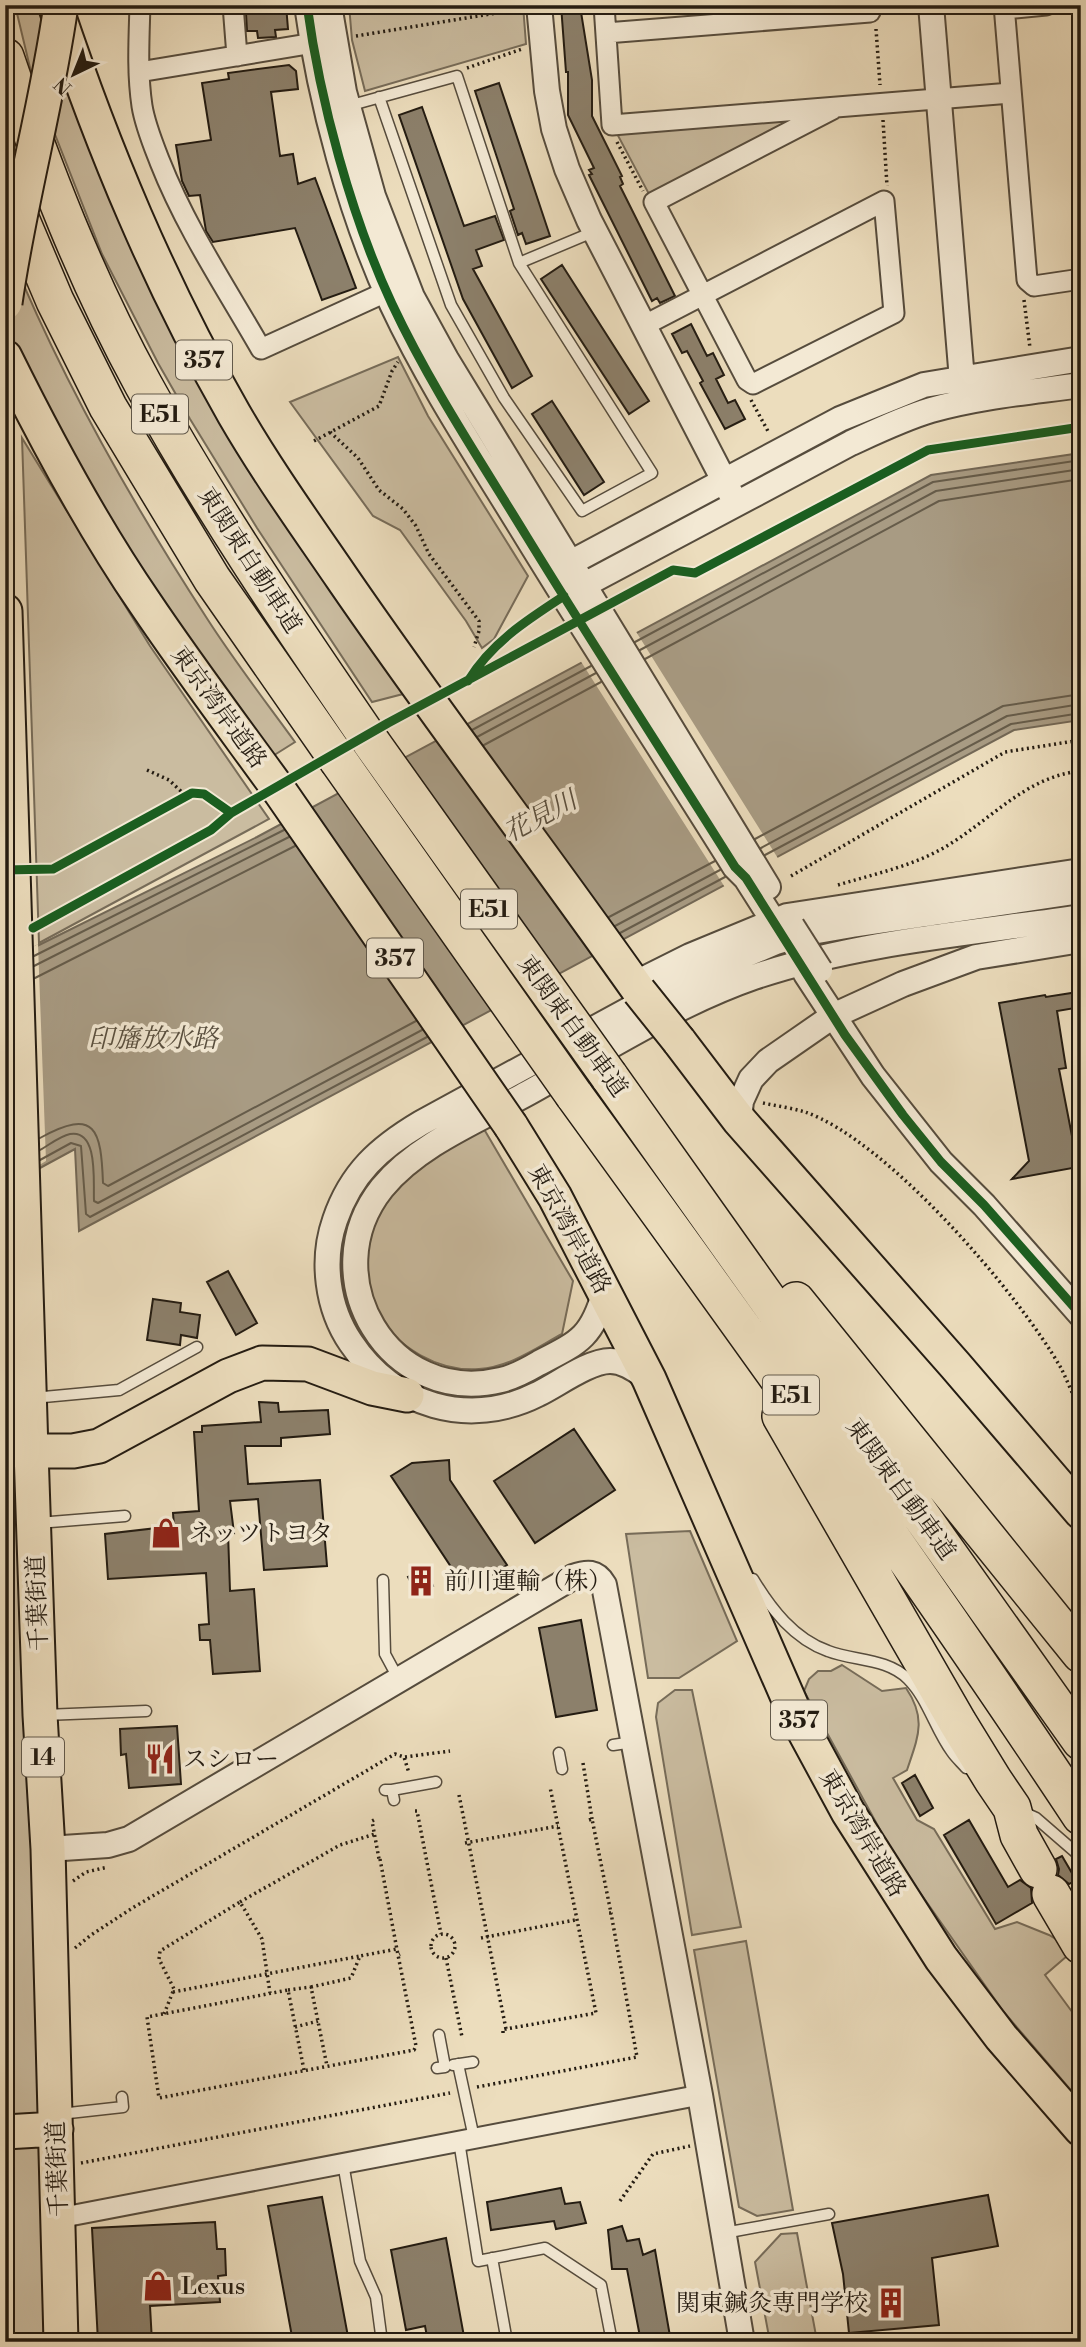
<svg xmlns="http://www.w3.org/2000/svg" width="1086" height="2347" viewBox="0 0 1086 2347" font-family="'Libre Bodoni','Noto Serif JP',serif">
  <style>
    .green { fill: #cabca0; stroke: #776c59; stroke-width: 2 }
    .water { fill: #a89b83; stroke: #736856; stroke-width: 2 }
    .pier { fill: #ecddbd }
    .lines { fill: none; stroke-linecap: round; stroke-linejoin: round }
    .shore { stroke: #665c4a; stroke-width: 2 }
    .building { fill: #8c806b; stroke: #241c12; stroke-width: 2 }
    .service-casing { stroke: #564c3d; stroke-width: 13 }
    .minor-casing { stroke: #564c3d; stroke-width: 23 }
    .tertiary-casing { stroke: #564c3d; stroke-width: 28 }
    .trunk-casing { stroke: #241c12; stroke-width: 37 }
    .motorway-casing { stroke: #241c12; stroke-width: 40 }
    .path { stroke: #241c12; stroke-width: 3.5; stroke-dasharray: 2 3.5; stroke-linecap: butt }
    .service { stroke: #f3e9d4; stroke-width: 10 }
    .minor { stroke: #f3e9d4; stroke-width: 19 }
    .tertiary { stroke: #f3e9d4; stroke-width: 24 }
    .trunk { stroke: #ecddbd; stroke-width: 33 }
    .motorway { stroke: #ecddbd; stroke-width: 37 }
    .tertiary-bridge-casing { stroke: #564c3d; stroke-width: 28; stroke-linecap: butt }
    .trunk-bridge-casing { stroke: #241c12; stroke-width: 37; stroke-linecap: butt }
    .motorway-bridge-casing { stroke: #241c12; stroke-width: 40; stroke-linecap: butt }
    .tertiary-bridge { stroke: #f3e9d4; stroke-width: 24 }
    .trunk-bridge { stroke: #ecddbd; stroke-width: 33 }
    .motorway-bridge { stroke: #ecddbd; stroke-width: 37 }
    .cycleway-casing { stroke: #f3e9d4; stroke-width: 13 }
    .cycleway { stroke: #1b5e20; stroke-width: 9 }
    .labels { text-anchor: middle; stroke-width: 7; stroke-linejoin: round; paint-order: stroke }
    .shield { fill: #f3e9d4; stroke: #625a4c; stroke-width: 2 }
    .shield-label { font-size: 23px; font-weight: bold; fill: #241c12 }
    .street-label { font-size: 24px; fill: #241c12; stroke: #f3e9d4 }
    .poi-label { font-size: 24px; fill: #241c12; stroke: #f3e9d4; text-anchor: start }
    .water-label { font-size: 26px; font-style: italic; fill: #594f3f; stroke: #f3e9d4 }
  </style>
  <rect width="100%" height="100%" fill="#ecddbd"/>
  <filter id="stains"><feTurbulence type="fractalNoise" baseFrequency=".00286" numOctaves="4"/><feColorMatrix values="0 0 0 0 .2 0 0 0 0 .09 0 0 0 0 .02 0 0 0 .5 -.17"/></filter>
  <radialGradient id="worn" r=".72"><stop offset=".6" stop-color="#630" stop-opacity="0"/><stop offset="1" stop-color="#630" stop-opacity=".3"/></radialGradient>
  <path class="green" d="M15 5H45L75 92 403 694 372 702 257 528 190 419 158 363 102 254 32 76Z
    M349 5H523L526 44 365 91 352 40Z
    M788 118 789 122 650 196 615 130Z
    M5 240C58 374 130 500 208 620 235 662 266 702 295 742L268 759 153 593 30 385 5 334Z
    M398 357 428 416 528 576 494 639 482 648 466 621 400 530 373 516 290 402Z
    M22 438 150 646 269 819 39 943Z
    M481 1124 573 1281 562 1334C536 1348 510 1367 479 1369 439 1372 397 1348 377 1313 359 1280 366 1231 387 1200 411 1164 446 1147 481 1124Z
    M13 1186 40 2117 5 2123V1190Z
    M690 1531 737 1641 679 1678H648L626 1534Z
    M842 1665 882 1691 906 1688C927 1719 918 1737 907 1770L893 1778 917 1820 934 1829 995 1929 1017 1922 1049 1935 1074 1950 1045 1975 1081 2024V2102L1003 2011 895 1857 804 1691 809 1679 818 1671H831Z
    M675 1690H692L741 1927 692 1935 656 1717 658 1703Z
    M746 1941 793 2210 757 2216 739 2207 694 1950Z
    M5 2143 40 2144 44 2342H5Z
    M797 2233 817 2341 770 2342 755 2262 781 2234Z"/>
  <path class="water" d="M1081 453V720L1014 730 79 1231 75 1149 5 1187V965L35 947 257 837 931 475Z"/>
  <path class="pier" d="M635 630 779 860 726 889 580 660Z
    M38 944 46 1161 11 1182 8 961Z"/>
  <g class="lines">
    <path class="shore" d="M635 642 933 482 1081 460
      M640 650 936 491 1081 469
      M645 659 939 501 1081 479
      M472 730 591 666
      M477 737 596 673
      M484 745 601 682
      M755 839 1003 706 1081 694
      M761 848 1007 716 1081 704
      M765 855 1011 724 1081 713
      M609 917 715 861
      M615 926 720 870
      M620 933 725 877
      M34 956 284 830
      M34 966 289 837
      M35 978 295 846
      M40 1138C96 1107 101 1130 103 1183L108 1186 416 1021
      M40 1150C49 1145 60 1136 70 1134 99 1129 93 1183 94 1201L98 1203 422 1030
      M40 1160 71 1143 81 1146 86 1214 90 1217 427 1037"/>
  </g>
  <path class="building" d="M255 5H286L288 29 275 30 276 37 258 38 257 31H247L246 13 255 12Z
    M561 5H576L577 12H581L592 80V116L622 176 620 177 623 184 620 186 675 296 660 303 657 298 652 301 589 175 592 174 589 170 594 168 568 115V72H566Z
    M289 65 296 71 298 89 271 92 280 156 293 154 298 184 315 178 356 288 322 300 295 228 213 242 206 231 200 195 189 196 182 181 176 145 211 140 202 83 229 79 228 73Z
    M499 83 550 236 526 244 522 233 518 235 510 211 514 209 475 91Z
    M422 107 464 226 495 216 504 240 476 250 482 266 473 269 532 376 512 388 463 299 399 115Z
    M562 265 649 401 629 414 541 279Z
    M691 324 707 356 713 353 724 375 716 379 728 403 735 400 745 419 725 429 700 383 703 381 687 351 682 353 672 334Z
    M552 401 604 482 584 495 532 414Z
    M1078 992 1081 1007 1057 1011 1066 1068 1059 1069 1078 1167 1012 1179 1029 1161 999 1003 1045 995 1046 997Z
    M228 1271 257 1323 236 1335 207 1282Z
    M153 1299 181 1303 180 1312 200 1315 197 1338 181 1335 180 1345 147 1340Z
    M259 1402 278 1403 279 1412 328 1410 330 1434 281 1438V1446H245L248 1484 320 1480 327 1566 264 1570 258 1499 230 1501 234 1533 228 1532 230 1591 254 1589 260 1671 213 1674 210 1640H200L199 1625 209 1624 206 1573 108 1579 105 1534 174 1526 173 1513 199 1511 194 1432H202V1426L261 1422Z
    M574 1429 615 1490 535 1543 494 1481Z
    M449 1460 450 1480 507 1565 467 1591 391 1476 412 1463Z
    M425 1568 433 1586 418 1596 408 1577Z
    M581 1620 597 1710 556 1717 539 1628Z
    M177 1726 181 1784 129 1788 126 1754 121 1755 120 1729Z
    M915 1775 933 1808 920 1816 902 1783Z
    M969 1820 1008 1887 1020 1880 1031 1888 1032 1903 996 1924 944 1835Z
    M1062 1856 1076 1880 1069 1884 1058 1875 1059 1869 1056 1859Z
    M561 2188 565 2204 580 2202 586 2223 556 2229 554 2221 491 2230 487 2202Z
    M988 2195 998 2246 932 2258 939 2325 849 2333 843 2274 832 2223Z
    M322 2197 349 2342H293L268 2206Z
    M215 2222 217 2249H225L226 2275 218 2276 220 2302 150 2306 152 2342H98L92 2228Z
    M622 2226 627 2241 639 2239 643 2255 655 2250 671 2342H641L627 2269H612L608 2230Z
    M446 2238 465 2342H428L425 2326 406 2330 391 2250Z"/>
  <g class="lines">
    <g class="service-casing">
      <path id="service" d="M348 106 457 76 519 263 652 473 582 511 504 398 451 305 379 97
        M519 263 593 232
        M33 1398 119 1390 197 1347
        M38 1523 125 1516
        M753 1579C771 1609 794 1639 828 1651 854 1661 887 1658 908 1679 928 1699 935 1729 952 1752 956 1758 962 1763 966 1768
        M383 1580 385 1654 399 1680
        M44 1715 146 1711
        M613 1745 633 1742
        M559 1753 562 1769
        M385 1790H392L394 1800
        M392 1790 436 1782
        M1023 1812 1036 1818 1081 1857
        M458 2064 474 2138
        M453 2065 473 2062
        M437 2068 445 2067 439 2035
        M60 2114 123 2107 122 2097
        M459 2141 478 2261 545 2248 601 2285 612 2342
        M343 2163 360 2261 376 2297 382 2342
        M724 2233 829 2214
        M492 2258 507 2342"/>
    </g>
    <g class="minor-casing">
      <path id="minor" d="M140 5C139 39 137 73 142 106 145 125 153 144 160 162 186 228 226 288 261 349L399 286
        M233 5 237 56
        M604 5 612 125 1011 93
        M1004 5 1027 280 1034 286 1081 279
        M1005 9 1046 5
        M606 33 870 12V5
        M139 72 326 41
        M645 325 884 201 894 313 753 384 747 380 654 202 833 109
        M59 2218 700 2095"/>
    </g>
    <g class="tertiary-casing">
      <path id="tertiary" d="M307 5C320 101 351 216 392 304 430 385 480 460 527 537 595 648 666 757 735 867L746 878 779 930
        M329 5 344 92 373 196 412 297 446 359 768 887
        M539 5 547 91 554 129 567 169 589 220 731 494
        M931 5 963 392
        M557 570 840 419 924 385 1081 359
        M571 592 851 443C877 431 904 418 931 410 980 396 1031 392 1081 385
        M806 974 873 1076 941 1162 984 1205 1081 1315
        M634 984 690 956 787 916 1081 871
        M739 1120 741 1101 751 1079 768 1061 833 1016 903 984 976 957 1081 940
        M605 1291C592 1337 580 1342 539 1363 527 1370 514 1377 501 1380 389 1407 312 1276 382 1188 418 1144 479 1120 528 1093 600 1053 676 1004 754 977 857 942 973 933 1081 917
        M649 1379C637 1371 625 1361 610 1361 589 1361 557 1385 538 1394 469 1429 393 1406 351 1343 327 1308 321 1260 335 1220 351 1173 379 1148 421 1123L676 984 776 942 806 933 852 925 1081 891
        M48 1849 108 1845 129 1839 573 1577C587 1572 596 1571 604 1585L700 2095 742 2342"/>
    </g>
    <g class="trunk-casing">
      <path id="trunk" d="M56 8C104 151 159 283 234 414 267 471 305 524 342 578 438 718 541 852 639 991
        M5 357C47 442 92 526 145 603 188 667 234 728 279 790
        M5 611 31 1451 40 1715 48 1849 61 2342
        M679 1041 739 1120 955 1365 1081 1512
        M511 1126 555 1197 649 1379 796 1716 848 1812 941 1958 1001 2037 1081 2129
        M31 1451H73L99 1446 228 1376 262 1363 308 1364 372 1388 407 1395
        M5 2132 56 2129"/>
    </g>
    <g class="motorway-casing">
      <path id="motorway" d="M5 57C43 169 86 280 143 384 211 508 291 625 371 742
        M5 183 55 301 108 407 212 579 338 760
        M609 1076 1081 1741
        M574 1095C747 1333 919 1571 1081 1816
        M796 1301 1081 1654
        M781 1416 958 1723 993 1780 1012 1808 1019 1835 1038 1869
        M1051 1894 1081 1945"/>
    </g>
    <path class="path" d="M876 29 880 85
      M356 36 521 9
      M467 68 522 49
      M883 120 887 186
      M617 142 643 191
      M1024 300 1030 348
      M751 400 769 433
      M330 432 358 458 379 490 403 509 416 526 429 554 479 621V631L474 647
      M314 441 379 406 392 371 398 362
      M147 770 169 780 185 795
      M791 876 1005 752 1081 740
      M838 885C874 874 913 866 945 847 990 821 1026 776 1081 771
      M763 1103C777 1106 792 1108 805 1112 887 1140 1018 1293 1061 1368 1068 1382 1074 1398 1081 1412
      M405 1757 450 1751
      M583 1763 592 1819
      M459 1795 506 2029
      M415 1811H417L441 1934
      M374 1820 372 1821 379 1859
      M589 1820 592 1819 611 1913H608
      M465 1843 558 1826
      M380 1859 398 1955 400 1954
      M73 1881 86 1872 108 1867
      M240 1902 340 1845 375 1834
      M431 1946a12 12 0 1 1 24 0a12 12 0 1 1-24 0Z
      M481 1938 575 1920
      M75 1948 91 1935 134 1907 395 1754 404 1757 409 1773
      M446 1958 462 2037
      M311 1987 351 1978 360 1956 397 1949
      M288 1990 311 1987 327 2066
      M173 1992 360 1956
      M164 2014 174 1989 159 1959 160 1951 240 1902 262 1939 270 1993
      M295 2027 318 2021
      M503 2033V2029H506L596 2013 550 1787
      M304 2070 288 1990 147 2017 159 2098 414 2050 416 2046 398 1955
      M477 2087 637 2057 611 1913
      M81 2163 450 2093
      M620 2201 653 2154 690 2146"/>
    <use href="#service" class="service"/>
    <use href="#minor" class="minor"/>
    <use href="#tertiary" class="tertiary"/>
    <use href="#trunk" class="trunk"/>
    <use href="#motorway" class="motorway"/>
    <g class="tertiary-bridge-casing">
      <path id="tertiary-bridge" d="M792 926 820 970"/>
    </g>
    <g class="trunk-bridge-casing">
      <path id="trunk-bridge" d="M5 303C19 203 47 105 61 5
        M279 790 511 1126
        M639 991 679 1041"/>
    </g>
    <g class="motorway-bridge-casing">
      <path id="motorway-bridge" d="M371 742 609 1076
        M338 760 574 1095"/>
    </g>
    <use href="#tertiary-bridge" class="tertiary-bridge"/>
    <use href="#trunk-bridge" class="trunk-bridge"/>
    <use href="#motorway-bridge" class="motorway-bridge"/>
    <g class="cycleway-casing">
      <path id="cycleway" d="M307 5C320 101 351 216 392 304 430 385 480 460 527 537 595 648 666 757 735 867L746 878 845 1035 903 1115 941 1162 984 1205 1081 1315
        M468 681C491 643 527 620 564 596
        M5 870 53 869 192 793 204 794 231 813 388 723 673 570 695 573 928 450 1081 427
        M33 928 211 830 231 813"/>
    </g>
    <use href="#cycleway" class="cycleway"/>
  </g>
  <defs>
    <g id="shop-bare" transform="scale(2.415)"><path d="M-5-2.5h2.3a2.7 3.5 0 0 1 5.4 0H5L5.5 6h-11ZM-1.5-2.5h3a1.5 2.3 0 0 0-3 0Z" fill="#8f2418" stroke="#f3e9d4" stroke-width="2.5" paint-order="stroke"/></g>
    <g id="building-bare" transform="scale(2.415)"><path d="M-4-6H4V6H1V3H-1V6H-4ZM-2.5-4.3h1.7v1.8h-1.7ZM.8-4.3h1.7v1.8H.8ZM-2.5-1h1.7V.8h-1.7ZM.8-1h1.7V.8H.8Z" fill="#8f2418" stroke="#f3e9d4" stroke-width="2.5" paint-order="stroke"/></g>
    <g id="restaurant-bare" transform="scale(2.415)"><path d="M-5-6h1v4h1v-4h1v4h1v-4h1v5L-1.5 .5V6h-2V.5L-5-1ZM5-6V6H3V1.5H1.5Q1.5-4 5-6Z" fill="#8f2418" stroke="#f3e9d4" stroke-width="2.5" paint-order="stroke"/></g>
  </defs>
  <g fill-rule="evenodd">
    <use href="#shop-bare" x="166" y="1533"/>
    <use href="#building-bare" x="421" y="1581"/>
    <use href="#restaurant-bare" x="160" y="1759"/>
    <use href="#shop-bare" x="158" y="2286"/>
    <use href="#building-bare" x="891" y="2303"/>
  </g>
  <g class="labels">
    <g class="shield">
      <rect x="176" y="340.5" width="56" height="39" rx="5"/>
      <rect x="132" y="394.5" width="56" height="39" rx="5"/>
      <rect x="461" y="889.5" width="56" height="39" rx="5"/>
      <rect x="367" y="938.5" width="56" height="39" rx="5"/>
      <rect x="763" y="1375.5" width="56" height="39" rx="5"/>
      <rect x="771" y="1700.5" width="56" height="39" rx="5"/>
      <rect x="22" y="1737.5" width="42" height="39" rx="5"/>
    </g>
    <g class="shield-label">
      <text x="204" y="368">357</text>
      <text x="160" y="422">E51</text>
      <text x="489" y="917">E51</text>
      <text x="395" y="966">357</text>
      <text x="791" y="1403">E51</text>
      <text x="799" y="1728">357</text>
      <text x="43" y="1765">14</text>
    </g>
    <g class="street-label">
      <text transform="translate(250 560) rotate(57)" y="8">東関東自動車道</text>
      <text transform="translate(219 707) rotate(54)" y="8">東京湾岸道路</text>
      <text transform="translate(573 1026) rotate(54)" y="8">東関東自動車道</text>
      <text transform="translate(570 1229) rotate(61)" y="8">東京湾岸道路</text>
      <text transform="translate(901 1489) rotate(54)" y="8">東関東自動車道</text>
      <text transform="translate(37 1603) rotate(-92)" y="8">千葉街道</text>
      <text transform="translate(863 1833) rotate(59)" y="8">東京湾岸道路</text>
      <text transform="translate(57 2169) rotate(-92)" y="8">千葉街道</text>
    </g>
    <g class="poi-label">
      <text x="189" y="1541">ネッツトヨタ</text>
      <text x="444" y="1589">前川運輸（株）</text>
      <text x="183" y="1767">スシロー</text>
      <text x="181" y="2294">Lexus</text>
      <text x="868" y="2311" text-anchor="end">関東鍼灸専門学校</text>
    </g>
    <g class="water-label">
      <text transform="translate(540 816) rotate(-28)" y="9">花見川</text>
      <text x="153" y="1047">印旛放水路</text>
    </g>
  </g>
  <rect width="1086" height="2347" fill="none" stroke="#ecddbd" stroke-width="28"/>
  <rect x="7" y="7" width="1072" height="2333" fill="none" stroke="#241c12" stroke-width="3.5"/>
  <rect x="14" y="14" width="1058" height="2319" fill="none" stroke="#241c12" stroke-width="2"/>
  <g transform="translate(74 74) rotate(223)" stroke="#f3e9d4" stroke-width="5" paint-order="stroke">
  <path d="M0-5L12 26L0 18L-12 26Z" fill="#241c12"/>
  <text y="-10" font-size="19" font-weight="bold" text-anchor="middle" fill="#241c12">N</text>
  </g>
  <rect width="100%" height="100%" filter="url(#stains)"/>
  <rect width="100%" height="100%" fill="url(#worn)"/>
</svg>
